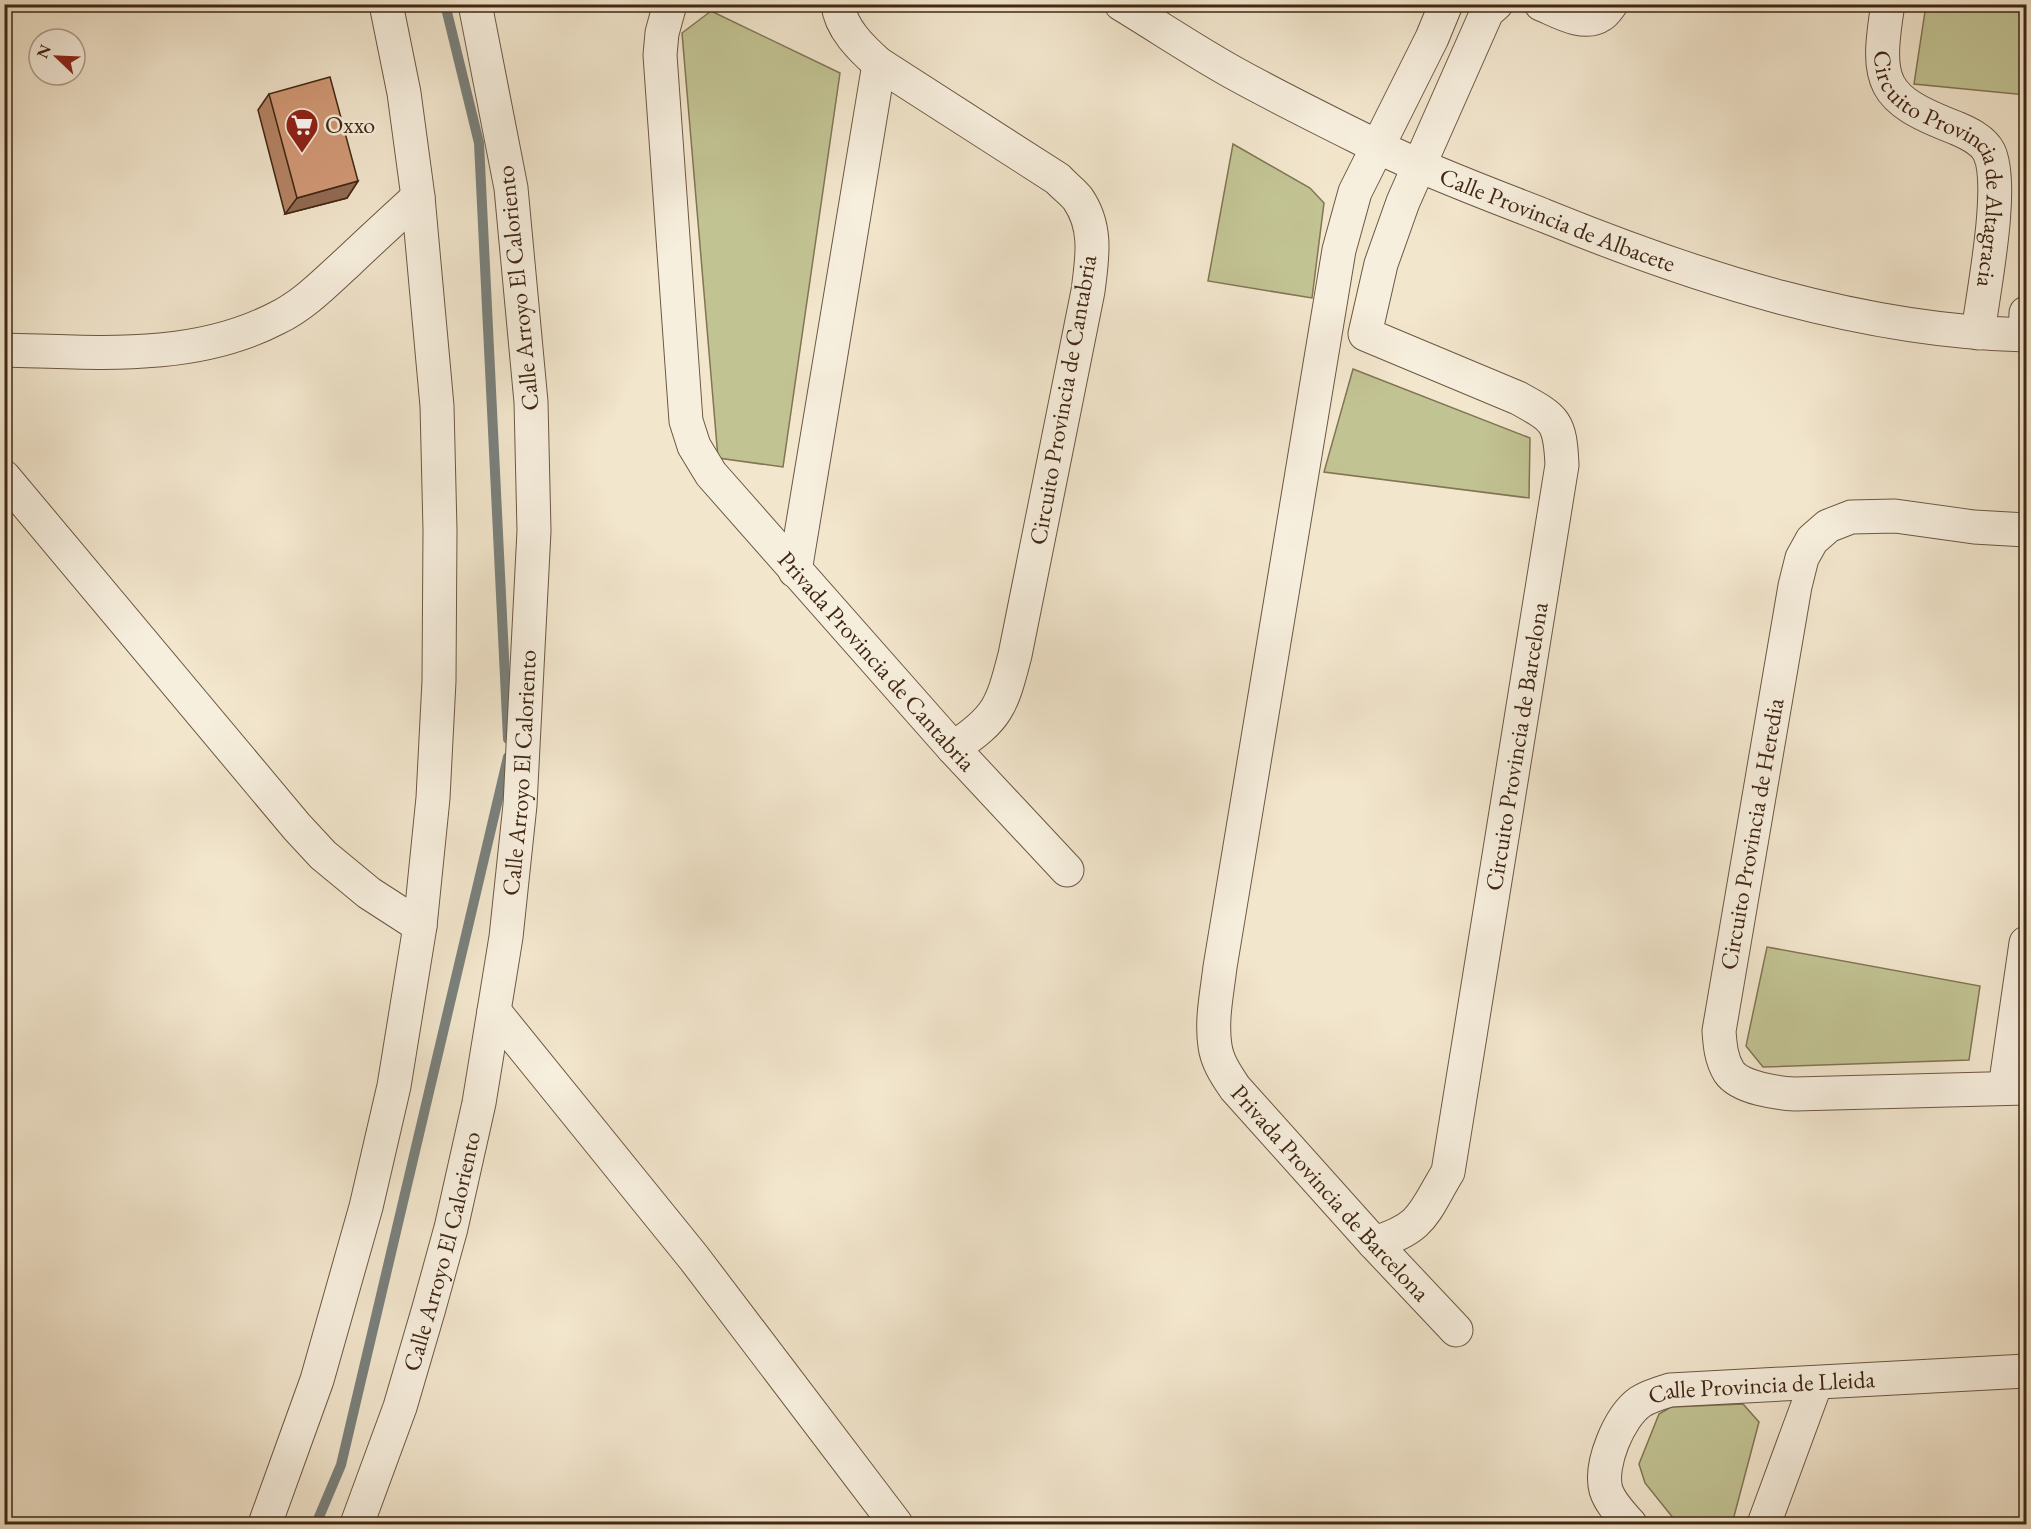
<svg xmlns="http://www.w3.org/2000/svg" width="2031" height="1529" viewBox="0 0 2031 1529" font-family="'EB Garamond',serif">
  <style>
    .green { fill: #c2c393; stroke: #827553; stroke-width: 1.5 }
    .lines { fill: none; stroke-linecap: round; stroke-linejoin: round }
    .stream { stroke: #7a817d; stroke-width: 10 }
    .minor-casing { stroke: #6d5742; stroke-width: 35 }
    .tertiary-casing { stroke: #6d5742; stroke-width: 35 }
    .minor { stroke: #f7efde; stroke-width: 33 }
    .tertiary { stroke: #f7efde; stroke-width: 33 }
    .wall { fill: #b48465; stroke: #412713; stroke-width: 1.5 }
    .shaded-wall { fill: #926b53; stroke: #412713; stroke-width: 1.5 }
    .building { fill: #d19976; stroke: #412713; stroke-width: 1.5 }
    .labels { text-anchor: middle; stroke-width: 5; stroke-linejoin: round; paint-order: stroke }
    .poi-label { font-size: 24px; fill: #412713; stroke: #f7efde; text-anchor: start }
    .street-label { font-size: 24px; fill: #412713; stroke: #f7efde }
  </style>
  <rect width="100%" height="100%" fill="#f2e6cd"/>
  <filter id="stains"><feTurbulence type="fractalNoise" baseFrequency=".00333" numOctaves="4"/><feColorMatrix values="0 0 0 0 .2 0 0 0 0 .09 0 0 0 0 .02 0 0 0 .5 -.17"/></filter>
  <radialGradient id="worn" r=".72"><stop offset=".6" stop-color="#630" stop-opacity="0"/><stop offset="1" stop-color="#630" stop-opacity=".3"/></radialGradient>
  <path class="green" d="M1926 5H2026V95L1914 84Z
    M711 11 840 73 783 467 718 458 682 33Z
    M1233 144 1310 188 1324 203 1312 298 1208 281Z
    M1353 369 1530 438 1529 498 1324 472Z
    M1767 947 1980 986 1969 1060 1763 1067 1746 1046Z
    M1743 1404 1759 1422 1732 1524H1678L1645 1483 1639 1464 1659 1414 1671 1407Z"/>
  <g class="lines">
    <path class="stream" d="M445 4 479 143 508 739
      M316 1524 341 1465 508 757"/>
    <g class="minor-casing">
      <g id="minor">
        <path id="s1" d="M670 4 662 33 660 55 686 421 694 446 711 474 953 748 1067 870"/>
        <path d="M838 4C840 28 862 49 879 64L1058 179C1064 186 1073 192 1078 199 1098 228 1092 259 1088 291L1015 655C1002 705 999 718 953 748"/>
        <path id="s2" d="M1446 4 1432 38 1355 192 1339 250 1220 967C1217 993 1211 1020 1215 1046 1217 1062 1227 1076 1235 1088L1374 1243 1456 1330"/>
        <path d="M1541 4C1558 11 1584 27 1601 15 1605 13 1608 8 1611 4"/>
        <path id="s3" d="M1888 4C1875 84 1881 99 1956 128 1968 133 1983 140 1989 152 2005 185 1983 293 1978 333"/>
        <path d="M2025 335 2026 313"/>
        <path d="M4 350C95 352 193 362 277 318 304 305 326 282 348 262 371 240 394 219 418 197"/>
        <path d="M4 477 297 827 323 855 369 893 420 926"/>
        <path d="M2026 530 1974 527 1895 516 1851 517 1828 526 1812 540 1802 558 1795 586 1719 1031C1720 1045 1721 1059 1729 1072 1740 1088 1777 1093 1795 1094L2026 1088"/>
        <path d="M795 571 879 64"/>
        <path d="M494 1011 694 1258 896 1524"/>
        <path d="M2005 1088 2026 943"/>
        <path id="s4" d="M1374 1243C1424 1228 1423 1213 1448 1172L1562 465C1560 421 1556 419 1518 398L1365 334 1381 264 1403 202 1487 12 1496 4"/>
        <path d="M265 1524 317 1380 366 1207 394 1086 420 926 433 798 439 681 440 530 437 406 418 197 404 93 386 4"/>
        <path id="s5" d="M357 1524 400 1407 429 1308 451 1228 479 1103 506 937 520 805 534 531 531 402 511 188 475 4"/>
        <path id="s6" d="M1630 1524C1622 1515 1610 1503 1606 1490 1599 1465 1619 1417 1640 1402 1649 1396 1660 1393 1670 1390L2026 1371"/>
        <path d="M1764 1524 1816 1383"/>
      </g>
    </g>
    <g class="tertiary-casing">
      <g id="tertiary">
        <path id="s7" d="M1121 4C1159 27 1196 52 1234 73 1281 99 1330 123 1378 147 1432 173 1489 194 1545 216 1698 278 1860 331 2026 335"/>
      </g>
    </g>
    <use href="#minor" class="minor"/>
    <use href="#tertiary" class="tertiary"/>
  </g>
  <path class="wall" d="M269 94 358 181 347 198 285 214 258 110Z"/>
  <path class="shaded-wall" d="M358 181 347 198 285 214 297 198Z"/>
  <path class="building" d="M330 77 358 181 297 198 269 94Z"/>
  <defs>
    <g id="supermarket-pin" transform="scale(1.725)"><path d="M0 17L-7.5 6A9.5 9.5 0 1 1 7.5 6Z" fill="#8f2418" stroke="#f7efde"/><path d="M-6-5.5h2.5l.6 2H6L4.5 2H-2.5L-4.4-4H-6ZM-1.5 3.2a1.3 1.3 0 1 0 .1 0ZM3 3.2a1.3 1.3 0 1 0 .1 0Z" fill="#fff"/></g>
  </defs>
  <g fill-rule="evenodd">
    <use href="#supermarket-pin" x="302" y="125"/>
  </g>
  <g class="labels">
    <g class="poi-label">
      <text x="325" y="133">Oxxo</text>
    </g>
    <g class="street-label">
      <text dy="8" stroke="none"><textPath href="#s3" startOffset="194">Circuito Provincia de Altagracia</textPath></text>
      <text dy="8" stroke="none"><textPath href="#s7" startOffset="488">Calle Provincia de Albacete</textPath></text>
      <text transform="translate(518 288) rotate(-96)" y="8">Calle Arroyo El Caloriento</text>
      <text transform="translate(1063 400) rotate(-80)" y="8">Circuito Provincia de Cantabria</text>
      <text dy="8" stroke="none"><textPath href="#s1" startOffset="728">Privada Provincia de Cantabria</textPath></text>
      <text dy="8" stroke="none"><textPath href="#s4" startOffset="538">Circuito Provincia de Barcelona</textPath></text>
      <text dy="8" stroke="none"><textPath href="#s5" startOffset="772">Calle Arroyo El Caloriento</textPath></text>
      <text transform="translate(1752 834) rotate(-80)" y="8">Circuito Provincia de Heredia</text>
      <text dy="8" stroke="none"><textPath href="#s2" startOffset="1264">Privada Provincia de Barcelona</textPath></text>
      <text dy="8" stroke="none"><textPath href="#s5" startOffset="286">Calle Arroyo El Caloriento</textPath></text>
      <text dy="8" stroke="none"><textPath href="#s6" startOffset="264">Calle Provincia de Lleida</textPath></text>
    </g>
  </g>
  <rect width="2031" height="1529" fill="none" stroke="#f2e6cd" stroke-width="24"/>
  <rect x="6" y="6" width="2019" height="1517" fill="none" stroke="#412713" stroke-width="3"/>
  <rect x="12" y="12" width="2007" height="1505" fill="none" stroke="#412713" stroke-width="1.5"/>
  <g transform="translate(57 57) rotate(293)"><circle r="28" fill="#f7efde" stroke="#ae9f8d" stroke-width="1.5"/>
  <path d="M0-4.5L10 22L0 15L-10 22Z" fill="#8f2418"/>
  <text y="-9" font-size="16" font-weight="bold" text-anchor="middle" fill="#412713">N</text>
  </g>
  <rect width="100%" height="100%" filter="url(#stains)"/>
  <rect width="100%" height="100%" fill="url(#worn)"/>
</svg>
